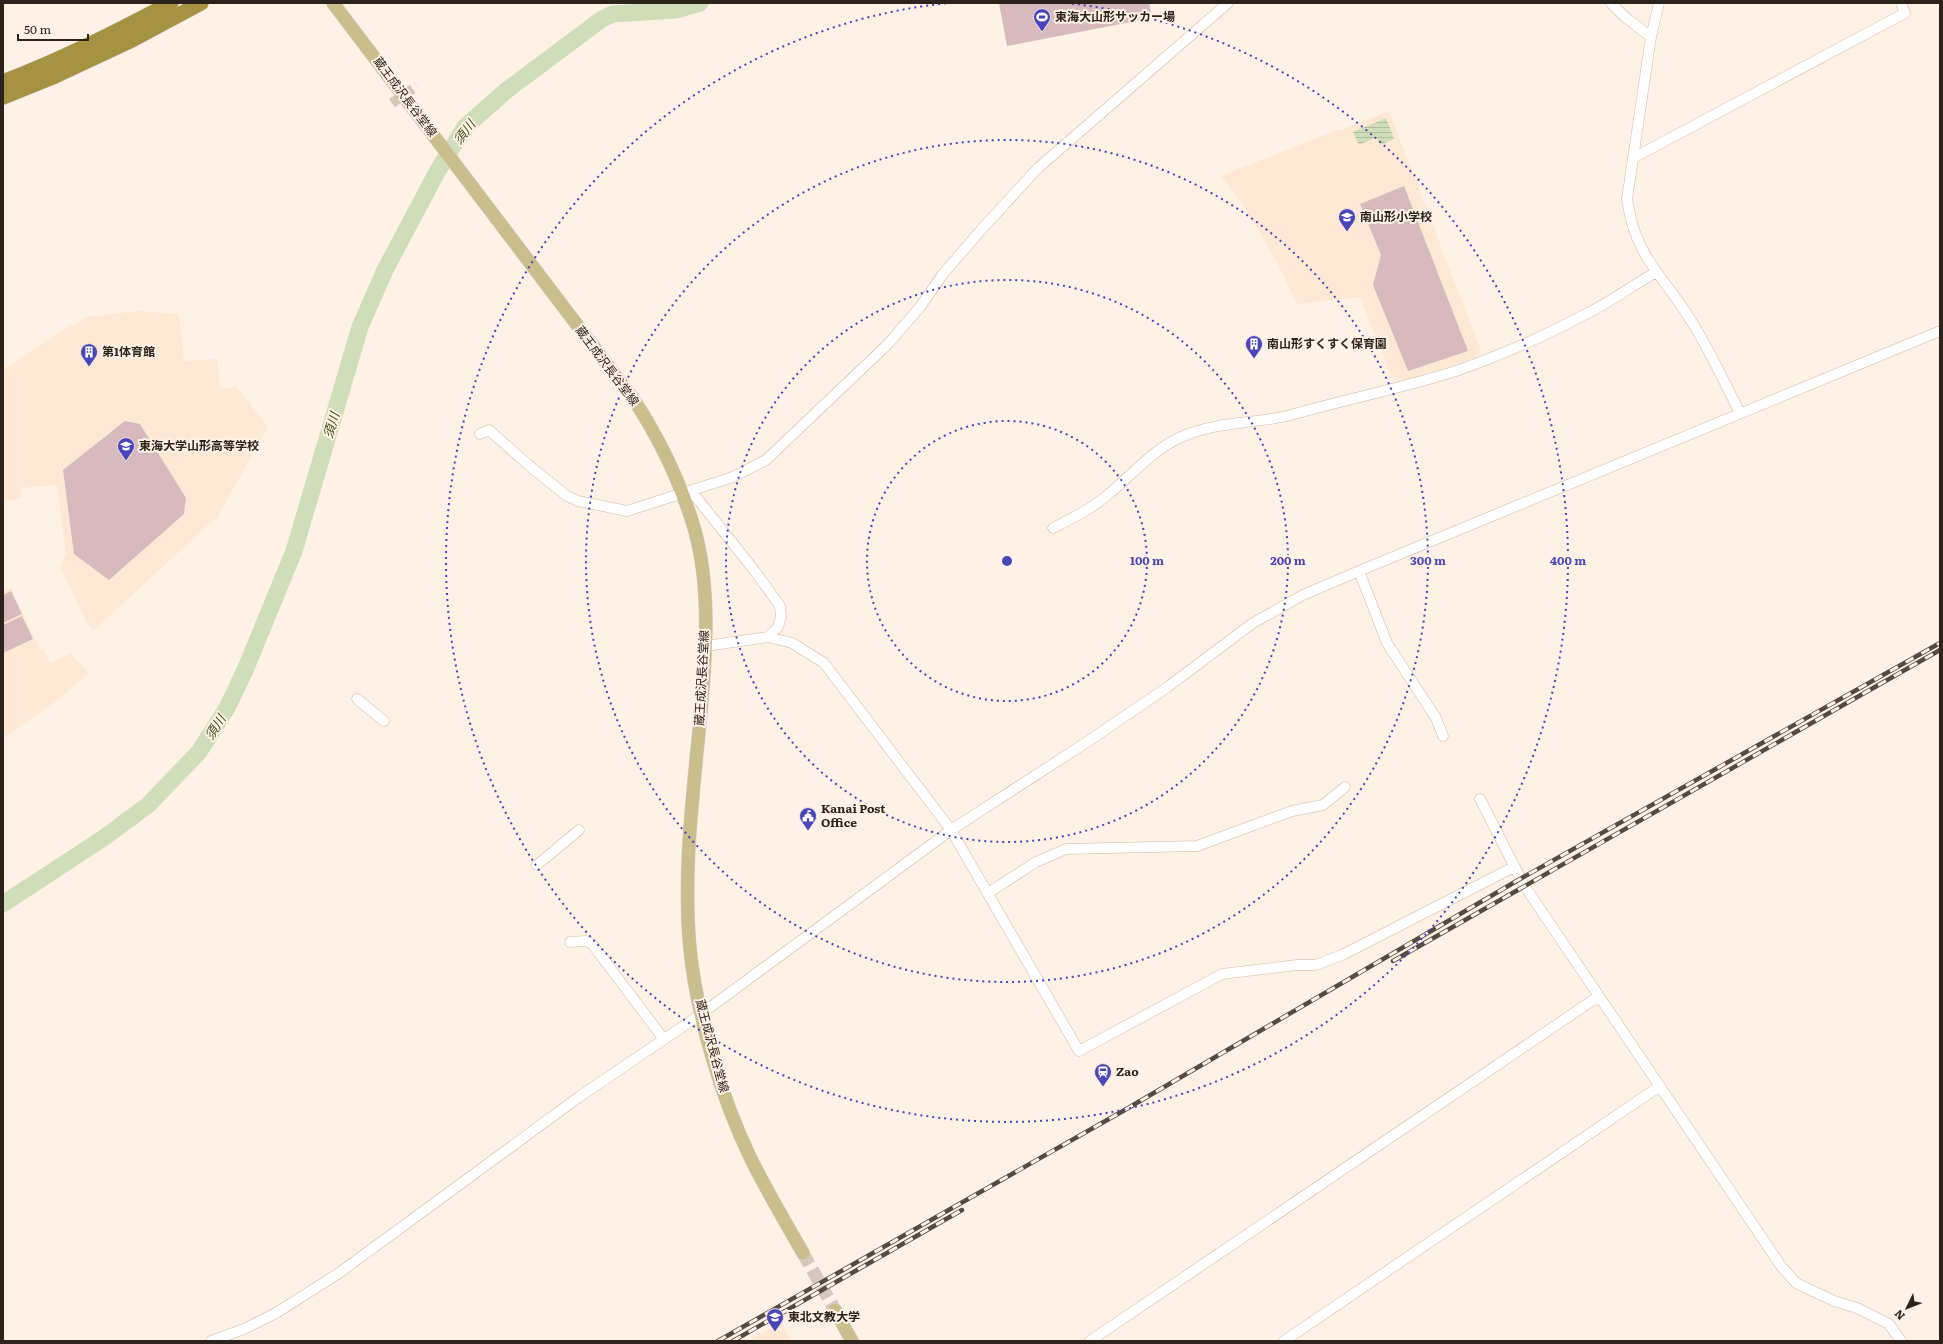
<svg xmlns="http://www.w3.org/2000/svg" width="1943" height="1344" viewBox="0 0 1943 1344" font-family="Literata,'Noto Sans JP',serif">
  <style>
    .built { fill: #ffe8d3 }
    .green { fill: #d8b9be }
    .water { fill: url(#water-rules) }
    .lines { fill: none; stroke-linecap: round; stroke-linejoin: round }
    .river { stroke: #cfddb9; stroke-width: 17 }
    .minor-tunnel { stroke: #d4c8bd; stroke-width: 10; stroke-dasharray: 10 5; stroke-linecap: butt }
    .major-tunnel { stroke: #d4c8bd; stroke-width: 13; stroke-dasharray: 13 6; stroke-linecap: butt }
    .minor-casing { stroke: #cdb8a4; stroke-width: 11 }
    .major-casing { stroke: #d5d3d2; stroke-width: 14 }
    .highway-casing { stroke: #d5d3d2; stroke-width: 16 }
    .minor { stroke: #fff; stroke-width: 10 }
    .major { stroke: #cabe8d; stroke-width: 13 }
    .highway { stroke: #a79241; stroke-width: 15 }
    .rail-casing { stroke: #544b42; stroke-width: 4.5 }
    .rail { stroke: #fef1e5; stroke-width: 3; stroke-dasharray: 9; stroke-linecap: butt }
    .ring { fill: none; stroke: #4945bb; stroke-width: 2; stroke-dasharray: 2 4 }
    .labels { text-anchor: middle; stroke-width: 4; stroke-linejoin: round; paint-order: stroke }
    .poi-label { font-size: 12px; font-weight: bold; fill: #2c241c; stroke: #fef1e5; text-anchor: start }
    .street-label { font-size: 12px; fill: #2c241c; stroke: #fef1e5 }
    .water-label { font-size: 13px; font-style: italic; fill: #3d4d17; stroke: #fef1e5 }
    .centre { fill: #4945bb; stroke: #fef1e5; stroke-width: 2 }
    .ring-label { font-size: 12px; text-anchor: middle; font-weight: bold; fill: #4945bb; stroke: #fef1e5; stroke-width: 4; stroke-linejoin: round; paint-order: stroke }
  </style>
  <defs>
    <pattern id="water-rules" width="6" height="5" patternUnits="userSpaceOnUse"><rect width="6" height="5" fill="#cfddb9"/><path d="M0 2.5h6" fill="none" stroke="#b2be9e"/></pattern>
  </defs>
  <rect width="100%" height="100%" fill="#fef1e5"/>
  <path class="built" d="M1389 111 1481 351 1474 358 1404 381 1391 375 1360 297 1297 304 1277 262 1241 202 1221 176 1337 130H1341Z
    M137 311 179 314 184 361 217 359 220 388 236 387 268 427 218 516 92 632 60 566 66 554 57 485 21 488V498L3 502V371L55 335 87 317Z
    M11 588 40 650 43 649 50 664 70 653 87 670 88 674 56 701 5 737H3V592Z
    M781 1322 791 1341H747Z"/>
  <path class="green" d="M999 3H1149L1152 18 1007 46Z
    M1404 186 1468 351 1408 371 1373 285 1381 255 1360 204Z
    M125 421 140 424 186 498 184 514 109 580 74 554 63 470Z
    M11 591 22 614 3 623V595Z
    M22 616 33 639 3 653V625Z"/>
  <path class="water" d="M1386 118 1394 139 1380 145 1377 137 1359 145 1353 132Z"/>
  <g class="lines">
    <path class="river" d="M3 904 105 837 148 805 199 752 227 708 246 668 294 551 360 327 385 270 437 172 465 127 507 90 602 19 613 14 676 10 700 3"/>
    <path class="minor-tunnel" d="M392 103 417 86"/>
    <path class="major-tunnel" d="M803 1253 835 1310"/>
    <g class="minor-casing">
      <path id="minor" d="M1611 3 1625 17 1651 37
        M1659 3 1651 37 1627 199C1635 256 1660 272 1688 316 1708 346 1723 380 1740 413
        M1633 158 1905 13 1901 3
        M480 434 489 430 532 468 567 496 578 501 627 511 733 477 766 460 888 344 920 307 943 274 981 230 1038 168 1228 3
        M692 492 754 570 780 606 781 617 778 627 768 637
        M1053 528C1073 518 1093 508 1110 493 1135 472 1155 447 1186 435 1220 421 1256 424 1291 415 1346 399 1404 388 1459 370 1501 355 1545 336 1584 315 1609 303 1632 286 1656 272
        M1359 571 1387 643 1436 718 1443 736
        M706 646 768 637 792 643 824 663 951 830 1079 1051 1222 974 1297 965H1316L1344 954 1514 867
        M357 699 384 721
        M1480 799 1524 885 1781 1266 1796 1283 1834 1301 1857 1308 1889 1324 1901 1341
        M537 865 579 830
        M988 893 1036 862 1066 849 1197 846 1292 811 1323 805 1345 787
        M570 942 586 941 592 944 663 1038
        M211 1341 244 1329 276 1313 339 1273 579 1097 701 1014 951 830 1090 740 1169 686 1253 623 1303 595 1359 571 1940 331
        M1090 1341 1599 996
        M1284 1341 1660 1086"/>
    </g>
    <g class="major-casing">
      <path id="major" d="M333 3 634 400C659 438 678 477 692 521 710 577 707 641 702 699 695 781 682 866 690 949 697 1017 721 1097 751 1159 767 1191 785 1222 803 1253
        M835 1310 852 1341"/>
    </g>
    <g class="highway-casing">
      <path id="highway" d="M3 82C61 60 116 32 171 3
        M3 97 55 76 132 40 201 3"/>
    </g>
    <use href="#minor" class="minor"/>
    <use href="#major" class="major"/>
    <use href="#highway" class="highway"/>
    <g class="rail-casing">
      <path id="rail" d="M1393 961 1940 650
        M718 1341 1123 1111 1520 879 1940 643
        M733 1341 962 1210"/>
    </g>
    <use href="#rail" class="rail"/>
  </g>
  <g class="ring">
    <circle cx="1007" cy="561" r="140"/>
    <circle cx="1007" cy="561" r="281"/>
    <circle cx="1007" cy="561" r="421"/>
    <path d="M1066 3A561 561 0 1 1 948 3"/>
  </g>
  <defs>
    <g id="stadium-pin" transform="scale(0.9)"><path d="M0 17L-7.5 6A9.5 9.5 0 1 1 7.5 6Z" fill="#4945bb" stroke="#fef1e5"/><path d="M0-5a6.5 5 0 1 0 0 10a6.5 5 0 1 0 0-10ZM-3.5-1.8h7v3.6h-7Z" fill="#fff"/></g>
    <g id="school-pin" transform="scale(0.9)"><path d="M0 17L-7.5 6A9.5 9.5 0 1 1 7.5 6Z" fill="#4945bb" stroke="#fef1e5"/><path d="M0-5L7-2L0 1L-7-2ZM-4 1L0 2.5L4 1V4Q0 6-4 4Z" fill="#fff"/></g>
    <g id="building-pin" transform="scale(0.9)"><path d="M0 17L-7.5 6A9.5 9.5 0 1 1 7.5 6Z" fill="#4945bb" stroke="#fef1e5"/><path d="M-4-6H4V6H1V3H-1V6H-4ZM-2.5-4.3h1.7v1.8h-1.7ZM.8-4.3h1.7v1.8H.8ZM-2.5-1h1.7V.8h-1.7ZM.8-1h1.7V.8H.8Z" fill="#fff"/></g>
    <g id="civic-pin" transform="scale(0.9)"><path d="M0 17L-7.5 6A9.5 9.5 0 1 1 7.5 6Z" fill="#4945bb" stroke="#fef1e5"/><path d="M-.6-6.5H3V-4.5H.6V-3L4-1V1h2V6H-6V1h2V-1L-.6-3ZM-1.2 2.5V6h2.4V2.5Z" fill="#fff"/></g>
    <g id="station-pin" transform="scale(0.9)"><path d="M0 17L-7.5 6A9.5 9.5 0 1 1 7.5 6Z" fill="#4945bb" stroke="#fef1e5"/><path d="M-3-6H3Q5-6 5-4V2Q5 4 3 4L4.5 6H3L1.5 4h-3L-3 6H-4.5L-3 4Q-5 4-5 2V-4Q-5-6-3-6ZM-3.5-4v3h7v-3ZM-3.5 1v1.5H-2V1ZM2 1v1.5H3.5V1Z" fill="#fff"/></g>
  </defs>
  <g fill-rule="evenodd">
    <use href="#stadium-pin" x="1042" y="17"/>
    <use href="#school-pin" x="1347" y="217"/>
    <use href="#building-pin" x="1254" y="344"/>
    <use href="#building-pin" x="89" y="352"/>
    <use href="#school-pin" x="126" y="446"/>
    <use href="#civic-pin" x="808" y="816"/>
    <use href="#station-pin" x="1103" y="1072"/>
    <use href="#school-pin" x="775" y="1317"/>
  </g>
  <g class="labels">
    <g class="poi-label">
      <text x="1055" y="21">東海大山形サッカー場</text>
      <text x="1360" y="221">南山形小学校</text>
      <text x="1267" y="348">南山形すくすく保育園</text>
      <text x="102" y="356">第1体育館</text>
      <text x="139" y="450">東海大学山形高等学校</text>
      <text x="821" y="813">Kanai Post<tspan x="821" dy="14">Office</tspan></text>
      <text x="1116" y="1076">Zao</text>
      <text x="788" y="1321">東北文教大学</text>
    </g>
    <g class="street-label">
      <text transform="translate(405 97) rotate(53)" y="4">蔵王成沢長谷堂線</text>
      <text transform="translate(607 366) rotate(53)" y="4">蔵王成沢長谷堂線</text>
      <text transform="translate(702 678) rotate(-87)" y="4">蔵王成沢長谷堂線</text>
      <text transform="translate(712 1046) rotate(75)" y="4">蔵王成沢長谷堂線</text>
    </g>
    <g class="water-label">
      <text transform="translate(464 132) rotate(-52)" y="5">須川</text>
      <text transform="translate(331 425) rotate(-73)" y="5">須川</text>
      <text transform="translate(215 727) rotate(-58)" y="5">須川</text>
    </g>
  </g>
  <circle cx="1007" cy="561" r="6" class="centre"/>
  <g class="ring-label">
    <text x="1147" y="565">100 m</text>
    <text x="1288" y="565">200 m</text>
    <text x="1428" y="565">300 m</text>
    <text x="1568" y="565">400 m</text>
  </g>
  <rect width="1943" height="1344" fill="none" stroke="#2c241c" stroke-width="8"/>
  <g transform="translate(1907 1308) rotate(227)" stroke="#fef1e5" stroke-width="3" paint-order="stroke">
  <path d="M0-3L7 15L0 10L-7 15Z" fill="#2c241c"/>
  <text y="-6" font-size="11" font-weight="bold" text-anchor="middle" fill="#2c241c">N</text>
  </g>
  <path d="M18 34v6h70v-6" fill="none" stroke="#2c241c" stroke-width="2"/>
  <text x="24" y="34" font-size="12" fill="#2c241c" stroke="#fef1e5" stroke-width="3" paint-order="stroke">50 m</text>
</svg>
